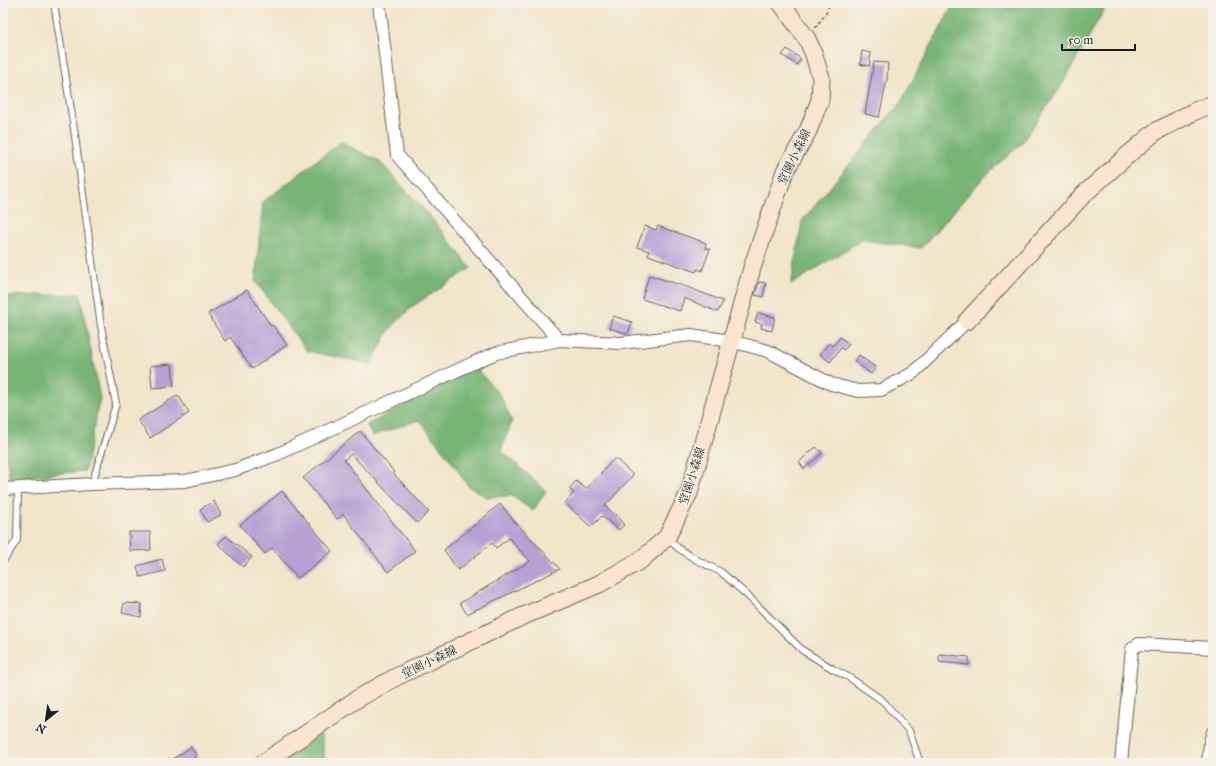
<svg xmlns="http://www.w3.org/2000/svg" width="1216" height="766" viewBox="0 0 1216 766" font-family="'IM FELL Great Primer','Noto Serif JP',serif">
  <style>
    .forest { fill: #77b474; stroke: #4a6848 }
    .building { fill: #b6a0d4 }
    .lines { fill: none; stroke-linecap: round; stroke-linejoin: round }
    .lane-casing { stroke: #676259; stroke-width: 8 }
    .street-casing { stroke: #676259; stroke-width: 14 }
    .secondary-casing { stroke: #676259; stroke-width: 19 }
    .path { stroke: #676259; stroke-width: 2; stroke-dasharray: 3 3; stroke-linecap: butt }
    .lane { stroke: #fff; stroke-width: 6 }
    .street { stroke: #fff; stroke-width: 12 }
    .secondary { stroke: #fce5d0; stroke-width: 17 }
    .labels { text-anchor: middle; stroke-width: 3; stroke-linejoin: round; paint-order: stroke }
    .street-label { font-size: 12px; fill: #1c1c1c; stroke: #f7f3e8 }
  </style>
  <rect width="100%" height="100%" fill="#f7f3e8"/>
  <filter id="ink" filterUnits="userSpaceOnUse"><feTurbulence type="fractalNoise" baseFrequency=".025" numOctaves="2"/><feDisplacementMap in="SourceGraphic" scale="8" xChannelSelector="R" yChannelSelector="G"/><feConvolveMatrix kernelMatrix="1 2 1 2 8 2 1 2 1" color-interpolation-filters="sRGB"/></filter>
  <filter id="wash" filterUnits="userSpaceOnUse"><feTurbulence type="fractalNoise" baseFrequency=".012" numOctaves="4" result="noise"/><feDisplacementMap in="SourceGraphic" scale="16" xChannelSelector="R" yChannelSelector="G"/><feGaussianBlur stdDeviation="0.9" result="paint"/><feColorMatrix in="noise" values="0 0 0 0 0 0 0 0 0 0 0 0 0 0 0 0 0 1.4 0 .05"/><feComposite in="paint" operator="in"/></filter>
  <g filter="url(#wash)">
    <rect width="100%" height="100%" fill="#f1e5ca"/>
    <path class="forest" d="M954 3H1108L1060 88 1021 144 984 177 921 248 861 240 791 285 802 221 901 102Z
      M341 142 379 161 429 215 471 268 413 306 390 329 371 364 307 351 255 281 263 202Z
      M80 294 100 398 85 471 10 478 3 438V296Z
      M475 367 500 395 512 422 501 450 546 491 533 511 512 496 487 497 469 487 452 462 419 420 372 436 367 425Z
      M321 733 325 763H281Z"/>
    <g id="blocks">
      <path class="building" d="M787 49 801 59 797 65 782 55Z
        M862 51 871 53 869 66 860 64Z
        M874 62 888 63 887 80 879 117 865 114Z
        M645 226 656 230 658 226 706 243 705 248 710 249 702 271 697 269 696 272 648 255 649 251 637 247Z
        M649 275 687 287 723 301 718 312 684 298 680 311 642 299Z
        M759 282 766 283 763 297 755 295Z
        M247 290 271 326 273 325 287 345 252 369 230 337 225 341 208 314Z
        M758 313 775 317 772 331 761 328 762 324 755 322Z
        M613 316 632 322 628 334 609 328Z
        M840 337 849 344 844 350 841 348 830 362 820 354 829 343 833 346Z
        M859 355 876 368 871 374 854 361Z
        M172 364 174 386 152 388 150 366Z
        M178 395 189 413 150 438 138 420Z
        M360 431 394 472 393 473 429 512 417 523 351 454 344 460 415 551 388 572 343 514 337 519 303 478Z
        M816 447 822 453 804 469 799 462Z
        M615 458 633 475 605 506 618 517V518L624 525 619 530 602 516 591 527 565 503 574 493 569 489 576 481 586 489Z
        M282 491 332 551 298 578 272 548 265 554 240 525Z
        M214 501 221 515 207 522 200 509Z
        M500 504 514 521 560 569 467 614 460 603 530 561 509 538 496 548 492 543 458 570 444 550Z
        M129 532H150L151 550 130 551Z
        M226 536 252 557 243 567 218 544Z
        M162 559 165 571 140 577 137 566Z
        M124 603 142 604 141 617 122 613Z
        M939 654 969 657V665L939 662Z
        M191 747 197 756 186 763H167Z"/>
    </g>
  </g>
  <g filter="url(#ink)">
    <use href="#blocks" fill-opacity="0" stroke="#676259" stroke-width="1"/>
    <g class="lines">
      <g class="lane-casing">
        <path id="lane" d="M54 3 74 129 101 326 116 404 92 484
          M668 538 678 548 695 559 721 572 749 597 802 650 833 669 850 678 883 701 909 731 920 763
          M3 561 17 540 18 489"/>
      </g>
      <g class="street-casing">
        <path id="street" d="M379 3 397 155 559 340
          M3 489 92 484 185 481 235 470 278 454 473 363 496 353 559 340 621 343 691 335 731 341 768 351 831 384 858 391 881 390 913 373 967 321
          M1121 763 1132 649 1139 644 1213 648
          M1208 763 1210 742 1213 732"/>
      </g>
      <g class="secondary-casing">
        <path id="secondary" d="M967 321 1083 195 1128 155 1155 132 1195 111 1213 104
          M263 763 357 699 396 677 521 617 599 584 641 560 667 537 689 493 752 268 785 171 808 131 820 100 821 78 813 52 807 39 781 3"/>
      </g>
      <path class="path" d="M815 28 826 13 830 3"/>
      <use href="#lane" class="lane"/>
      <use href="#street" class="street"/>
      <use href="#secondary" class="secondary"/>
    </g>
  </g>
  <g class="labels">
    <g class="street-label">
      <text transform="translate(794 157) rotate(-64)" y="4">堂園小森線</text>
      <text transform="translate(692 476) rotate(-72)" y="4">堂園小森線</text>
      <text transform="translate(429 662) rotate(-26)" y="4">堂園小森線</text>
    </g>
  </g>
  <rect width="1216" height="766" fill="none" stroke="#f7f3e8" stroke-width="16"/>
  <g transform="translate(46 720) rotate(210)" stroke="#f7f3e8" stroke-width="3" paint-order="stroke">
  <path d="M0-3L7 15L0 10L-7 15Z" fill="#1c1c1c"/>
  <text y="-6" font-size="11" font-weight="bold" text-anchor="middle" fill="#1c1c1c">N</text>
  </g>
  <path d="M1062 44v6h73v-6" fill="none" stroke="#1c1c1c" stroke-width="2"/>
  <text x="1068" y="44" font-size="12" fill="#1c1c1c" stroke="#f7f3e8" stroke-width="3" paint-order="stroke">50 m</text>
</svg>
